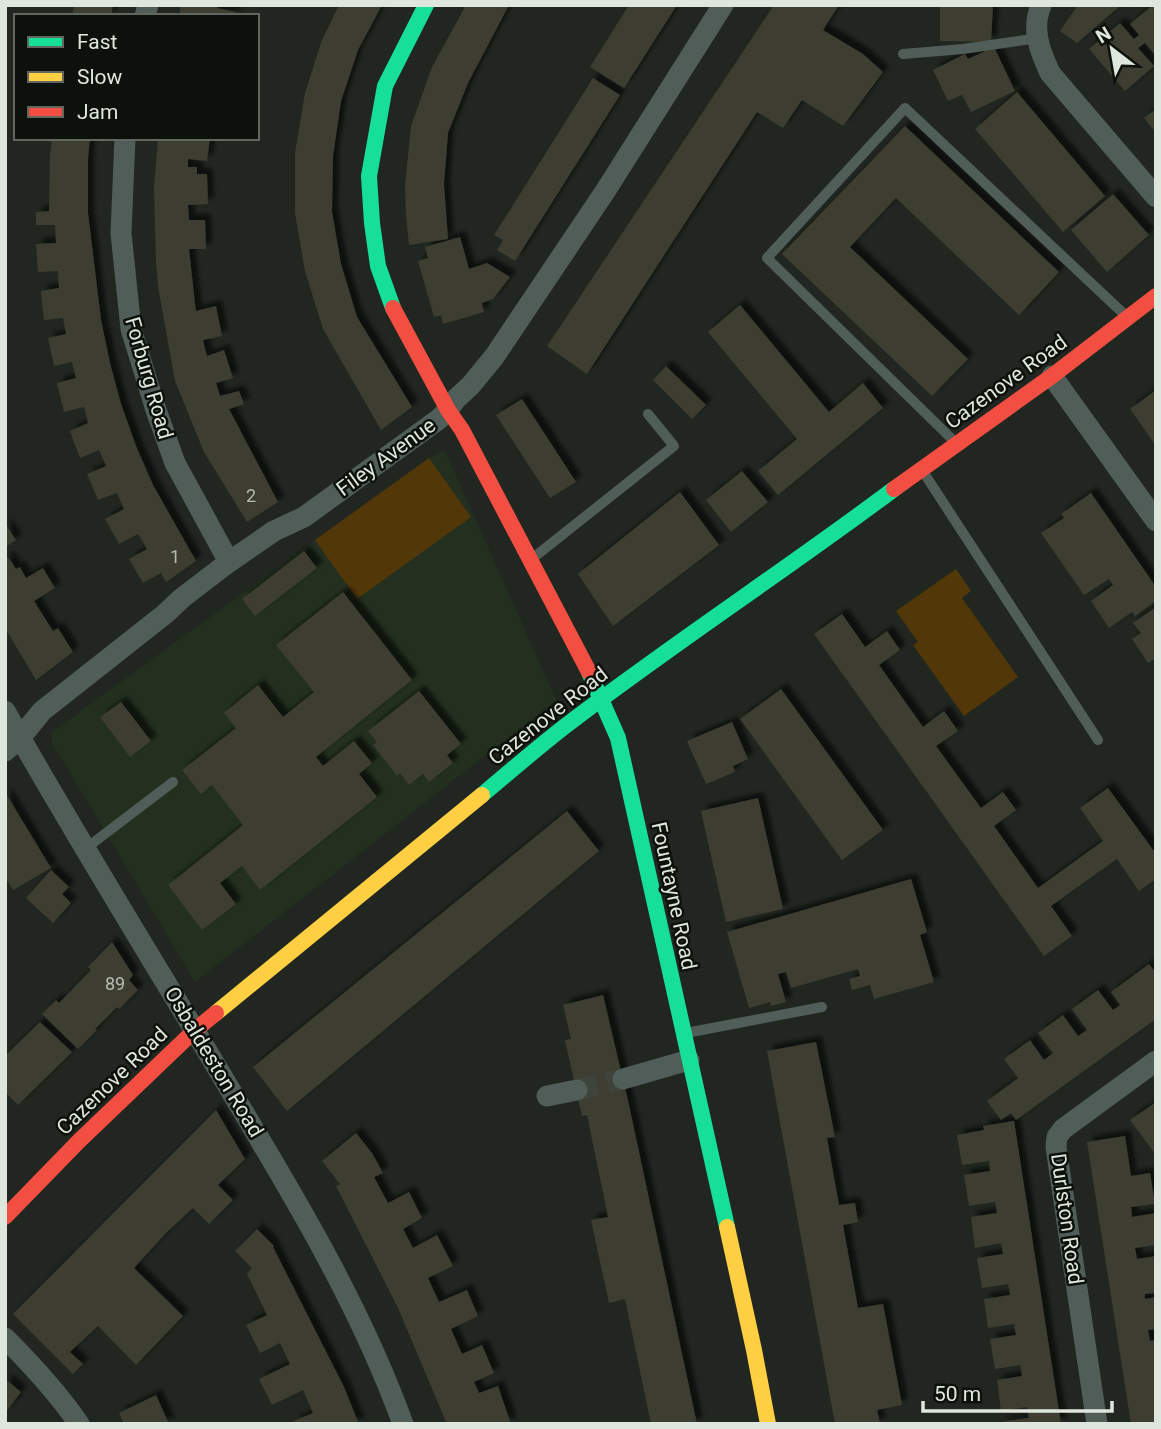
<svg xmlns="http://www.w3.org/2000/svg" width="1161" height="1429" viewBox="0 0 1161 1429" font-family="Roboto,sans-serif">
  <style>
    .built { fill: #23301f }
    .green { fill: #523709 }
    .building { fill: #3c3e30; filter: url(#shadow) }
    .lines { fill: none; stroke-linecap: round; stroke-linejoin: round }
    .street-tunnel { stroke: #3e443c; stroke-width: 21; stroke-dasharray: 21 10; stroke-linecap: butt }
    .lane { stroke: #505d58; stroke-width: 10 }
    .street { stroke: #505d58; stroke-width: 21 }
    .fast { stroke: #16e098; stroke-width: 16 }
    .slow { stroke: #ffcf43; stroke-width: 16 }
    .jam { stroke: #f24e42; stroke-width: 16 }
    .labels { text-anchor: middle; stroke-width: 5; stroke-linejoin: round; paint-order: stroke }
    .number-label { font-size: 18px; fill: #b6bcb2 }
    .street-label { font-size: 21px; fill: #dfe6dd; stroke: #0d110b }
  </style>
  <defs>
    <filter id="shadow"><feDropShadow dx="6" dy="-6" stdDeviation="2" flood-color="#0009"/></filter>
  </defs>
  <rect width="100%" height="100%" fill="#212720"/>
  <path class="built" d="M445 451 556 700 195 982 53 744 51 733 310 544 429 458Z"/>
  <path class="green" d="M429 458 471 517 357 599 315 540Z
    M956 569 971 591 962 598 1018 677 964 716 913 645 918 642 896 611Z"/>
  <path class="building" d="M74 5H113L111 16H72Z
    M181 5H218L217 8 235 12 234 16H179Z
    M339 5H382L358 50 341 101 333 156 332 212 341 264 357 317 412 407 381 430 323 329 305 271 295 213V153L305 93 322 40Z
    M466 5H509L468 83 448 133 444 184 448 239 409 245 406 215 405 186 411 126 432 67Z
    M629 5H677L624 88 590 67Z
    M774 5H839L823 30 863 54 883 72 843 126 802 100 783 128 757 112 587 374 547 346Z
    M940 5H993L991 42 940 41Z
    M1078 5H1121L1077 43 1060 31Z
    M1153 5H1156V56L1145 43 1138 48 1154 66 1125 91 1089 49 1120 23 1134 39 1139 35 1130 24Z
    M994 47 1015 91 971 112 962 95 948 101 933 70 965 54 968 59Z
    M593 78 620 95 515 261 497 250 503 240 494 235Z
    M1017 92 1105 196 1063 232 975 129Z
    M1156 109V133L1144 118Z
    M905 126 1059 272 1019 315 896 198 850 247 968 359 932 396 782 254Z
    M52 138H90L88 159V213L101 320 110 363 121 404 136 446 153 485 196 561 166 582 161 573 143 583 129 559 147 549 138 534 119 544 105 519 124 509 117 493 98 500 87 474 106 466 99 450 80 458 70 431 88 423 84 407 64 412 57 383 76 378 72 362 54 366 48 338 66 334 63 318 44 320 41 291 59 288 58 271 38 272 36 244 56 243 55 225H36V212L49 211 50 156Z
    M158 138H210L207 161 188 159V167H197V174H207L208 204 188 205 189 220H205L206 249H189L195 304 196 311 216 306 222 336 203 340 205 349 207 356 224 350 233 378 216 383 220 396 239 391 244 404 229 409 278 502 247 522 204 452 175 381 158 286 156 261 154 189Z
    M1113 194 1149 235 1107 272 1071 230Z
    M460 237 469 269 487 263 510 277 493 299 482 303 484 312 443 324 441 315 434 317 418 261 428 258 425 247Z
    M740 305 829 412 863 383 883 408 778 495 758 471 797 439 708 332Z
    M666 366 706 405 692 419 653 380Z
    M1156 390V446L1130 409Z
    M522 399 576 482 550 498 496 415Z
    M742 471 768 502 731 532 706 500Z
    M680 492 719 545 613 626 578 574Z
    M1091 493 1156 587V601L1135 616 1132 612 1109 628 1091 601 1113 585 1109 579 1084 595 1041 533 1064 518 1061 514Z
    M5 523 16 540 5 547Z
    M304 551 317 568 255 616 242 599Z
    M8 557 16 569 20 567 26 578 43 568 55 588 34 601 53 631 58 628 73 652 36 680 5 628V559Z
    M343 592 412 680 316 757 323 766 354 741 372 763 359 774 377 797 260 890 242 866 220 883 236 904 202 930 168 885 243 825 212 785 201 794 182 770 236 728 224 713 258 685 283 717 314 692 276 645Z
    M1156 607V658L1148 663 1132 639 1141 633 1133 623Z
    M842 614 865 647 887 631 900 650 879 665 923 727 944 711 958 731 936 746 981 808 1003 792 1016 810 994 826 1038 888 1103 841 1080 808 1108 788 1156 854V879L1139 891 1117 859 1051 906 1072 936 1044 956 814 634Z
    M781 689 883 830 842 860 740 719Z
    M419 691 461 744 447 755 453 763 429 782 423 774 409 785 400 773 397 776 373 745 377 742 368 731Z
    M121 702 151 741 130 757 100 717Z
    M732 722 748 759 733 766 735 772 706 784 687 741Z
    M5 792 51 868 13 890 5 877Z
    M758 798 783 909 726 922 701 811Z
    M567 811 599 851 287 1111 253 1067Z
    M51 870 69 887 62 894 71 903 53 923 26 898Z
    M911 879 927 932 920 935 934 982 874 999 870 985 852 990 849 979 860 976 858 969 791 988 786 972 778 974 786 1002 771 1006 770 1002 749 1008 727 932Z
    M112 942 133 975 129 980 138 990 119 1009 117 1007 95 1029 97 1030 78 1049 42 1014 56 1000 59 1003 91 970 88 967Z
    M1149 964 1156 973V1019L1016 1120 1011 1113 1001 1120 987 1101 1018 1078 1004 1059 1030 1040 1044 1060 1053 1053 1038 1033 1063 1015 1078 1036 1087 1030 1072 1009 1098 990 1113 1010 1120 1005 1111 992Z
    M603 995 629 1105 697 1424H651L625 1299 609 1303 591 1220 608 1217 587 1115 582 1116 565 1040 571 1039 563 1005Z
    M40 1022 72 1052 18 1105 5 1092V1056Z
    M816 1042 835 1137 827 1138 839 1205 855 1203 858 1222 843 1225 858 1308 883 1304 902 1405 877 1410 880 1424H835L767 1051Z
    M1156 1102V1155L1130 1120Z
    M216 1110 245 1159 218 1185 233 1200 209 1224 193 1208 166 1233 134 1268 183 1316 136 1365 98 1326 70 1352 83 1364 73 1374 13 1314Z
    M1014 1121 1061 1424H1000V1422L1029 1418 1027 1407 1001 1411 997 1380 1022 1376 1020 1365 995 1369 990 1339 1016 1335 1014 1324 988 1328 984 1299 1010 1295 1008 1284 982 1288 977 1258 1003 1254 1001 1243 975 1248 971 1217 997 1213 995 1202 969 1206 964 1175 990 1171 989 1161 962 1165 957 1135 984 1130 983 1126Z
    M356 1133 372 1153 383 1173 374 1177 388 1203 409 1192 422 1218 403 1229 413 1248 437 1235 453 1266 428 1278 439 1302 467 1290 478 1316 451 1329 462 1354 482 1345 494 1373 474 1382 479 1393 498 1386 511 1424H447L398 1308 336 1186 340 1184 322 1161Z
    M1125 1136 1131 1176 1150 1173 1155 1204 1131 1207 1132 1217 1156 1213V1245L1135 1248 1137 1259 1156 1256V1293L1145 1294V1299L1156 1297V1329L1148 1330 1150 1341 1156 1340V1424H1131L1087 1142Z
    M257 1229 274 1246 273 1247 344 1387 359 1424H295L294 1421 313 1413 303 1390 272 1405 259 1379 290 1364 280 1343 260 1353 246 1325 267 1315 247 1274 252 1268 235 1251Z
    M5 1379 21 1392 5 1413Z
    M156 1395 169 1424H124L119 1413Z"/>
  <g class="lines">
    <path class="street-tunnel" d="M577 1090 623 1079"/>
    <path class="lane" d="M903 54 963 49 1038 38
      M955 442 767 258 905 108 1125 315
      M922 470 1098 740
      M533 558 674 446 648 414
      M85 849 173 782
      M686 1033 822 1007"/>
    <path class="street" d="M1041 5C1039 11 1037 17 1037 22 1035 40 1043 57 1050 73L1156 197
      M145 16 148 5
      M125 138 121 233 131 329 156 410 175 463 229 562
      M1052 376 1156 521
      M5 711C80 844 161 973 238 1103 300 1206 362 1311 403 1424
      M5 751 20 738 42 711 165 614 182 598 229 562 274 531 304 517 439 419 448 410 456 399 471 385 494 357 606 190 723 5
      M623 1079 689 1060
      M547 1096 577 1090
      M5 1338C32 1365 57 1392 79 1424
      M1097 1424 1056 1147 1057 1137 1063 1129 1156 1061"/>
    <path class="fast" d="M393 308 378 266 372 223 369 176 385 86 426 5
      M589 672 618 738 727 1227
      M482 795C509 772 536 749 564 727 672 644 786 570 894 489"/>
    <path class="slow" d="M216 1013 482 795
      M727 1227 754 1350 768 1424"/>
    <path class="jam" d="M393 308 448 410 462 430 589 672
      M894 489 1052 376 1156 296
      M5 1217 79 1141 195 1030 216 1013"/>
  </g>
  <g class="labels">
    <g class="number-label">
      <text x="251" y="502">2</text>
      <text x="175" y="563">1</text>
      <text x="115" y="990">89</text>
    </g>
    <g class="street-label">
      <text transform="translate(149 378) rotate(74)" y="7">Forburg Road</text>
      <text transform="translate(1006 382) rotate(-36)" y="7">Cazenove Road</text>
      <text transform="translate(386 457) rotate(-36)" y="7">Filey Avenue</text>
      <text transform="translate(548 716) rotate(-38)" y="7">Cazenove Road</text>
      <text transform="translate(674 896) rotate(78)" y="7">Fountayne Road</text>
      <text transform="translate(214 1062) rotate(59)" y="7">Osbaldeston Road</text>
      <text transform="translate(112 1081) rotate(-44)" y="7">Cazenove Road</text>
      <text transform="translate(1067 1219) rotate(82)" y="7">Durlston Road</text>
    </g>
  </g>
  <rect width="1161" height="1429" fill="none" stroke="#dfe6dd" stroke-width="14"/>
  <rect x="14" y="14" width="245" height="126" fill="#0d110b" stroke="#61665f" stroke-width="2"/>
  <rect x="28" y="37" width="35" height="10" fill="#16e098" stroke="#61665f" stroke-width="2"/>
  <text x="77" y="49" font-size="21" fill="#dfe6dd">Fast</text>
  <rect x="28" y="72" width="35" height="10" fill="#ffcf43" stroke="#61665f" stroke-width="2"/>
  <text x="77" y="84" font-size="21" fill="#dfe6dd">Slow</text>
  <rect x="28" y="107" width="35" height="10" fill="#f24e42" stroke="#61665f" stroke-width="2"/>
  <text x="77" y="119" font-size="21" fill="#dfe6dd">Jam</text>
  <g transform="translate(1112 49) rotate(329)" stroke="#0d110b" stroke-width="5" paint-order="stroke">
  <path d="M0-5L12 26L0 18L-12 26Z" fill="#dfe6dd"/>
  <text y="-10" font-size="19" font-weight="bold" text-anchor="middle" fill="#dfe6dd">N</text>
  </g>
  <path d="M923 1401v10h189v-10" fill="none" stroke="#dfe6dd" stroke-width="3.5"/>
  <text x="934" y="1401" font-size="21" fill="#dfe6dd" stroke="#0d110b" stroke-width="5" paint-order="stroke">50 m</text>
</svg>
